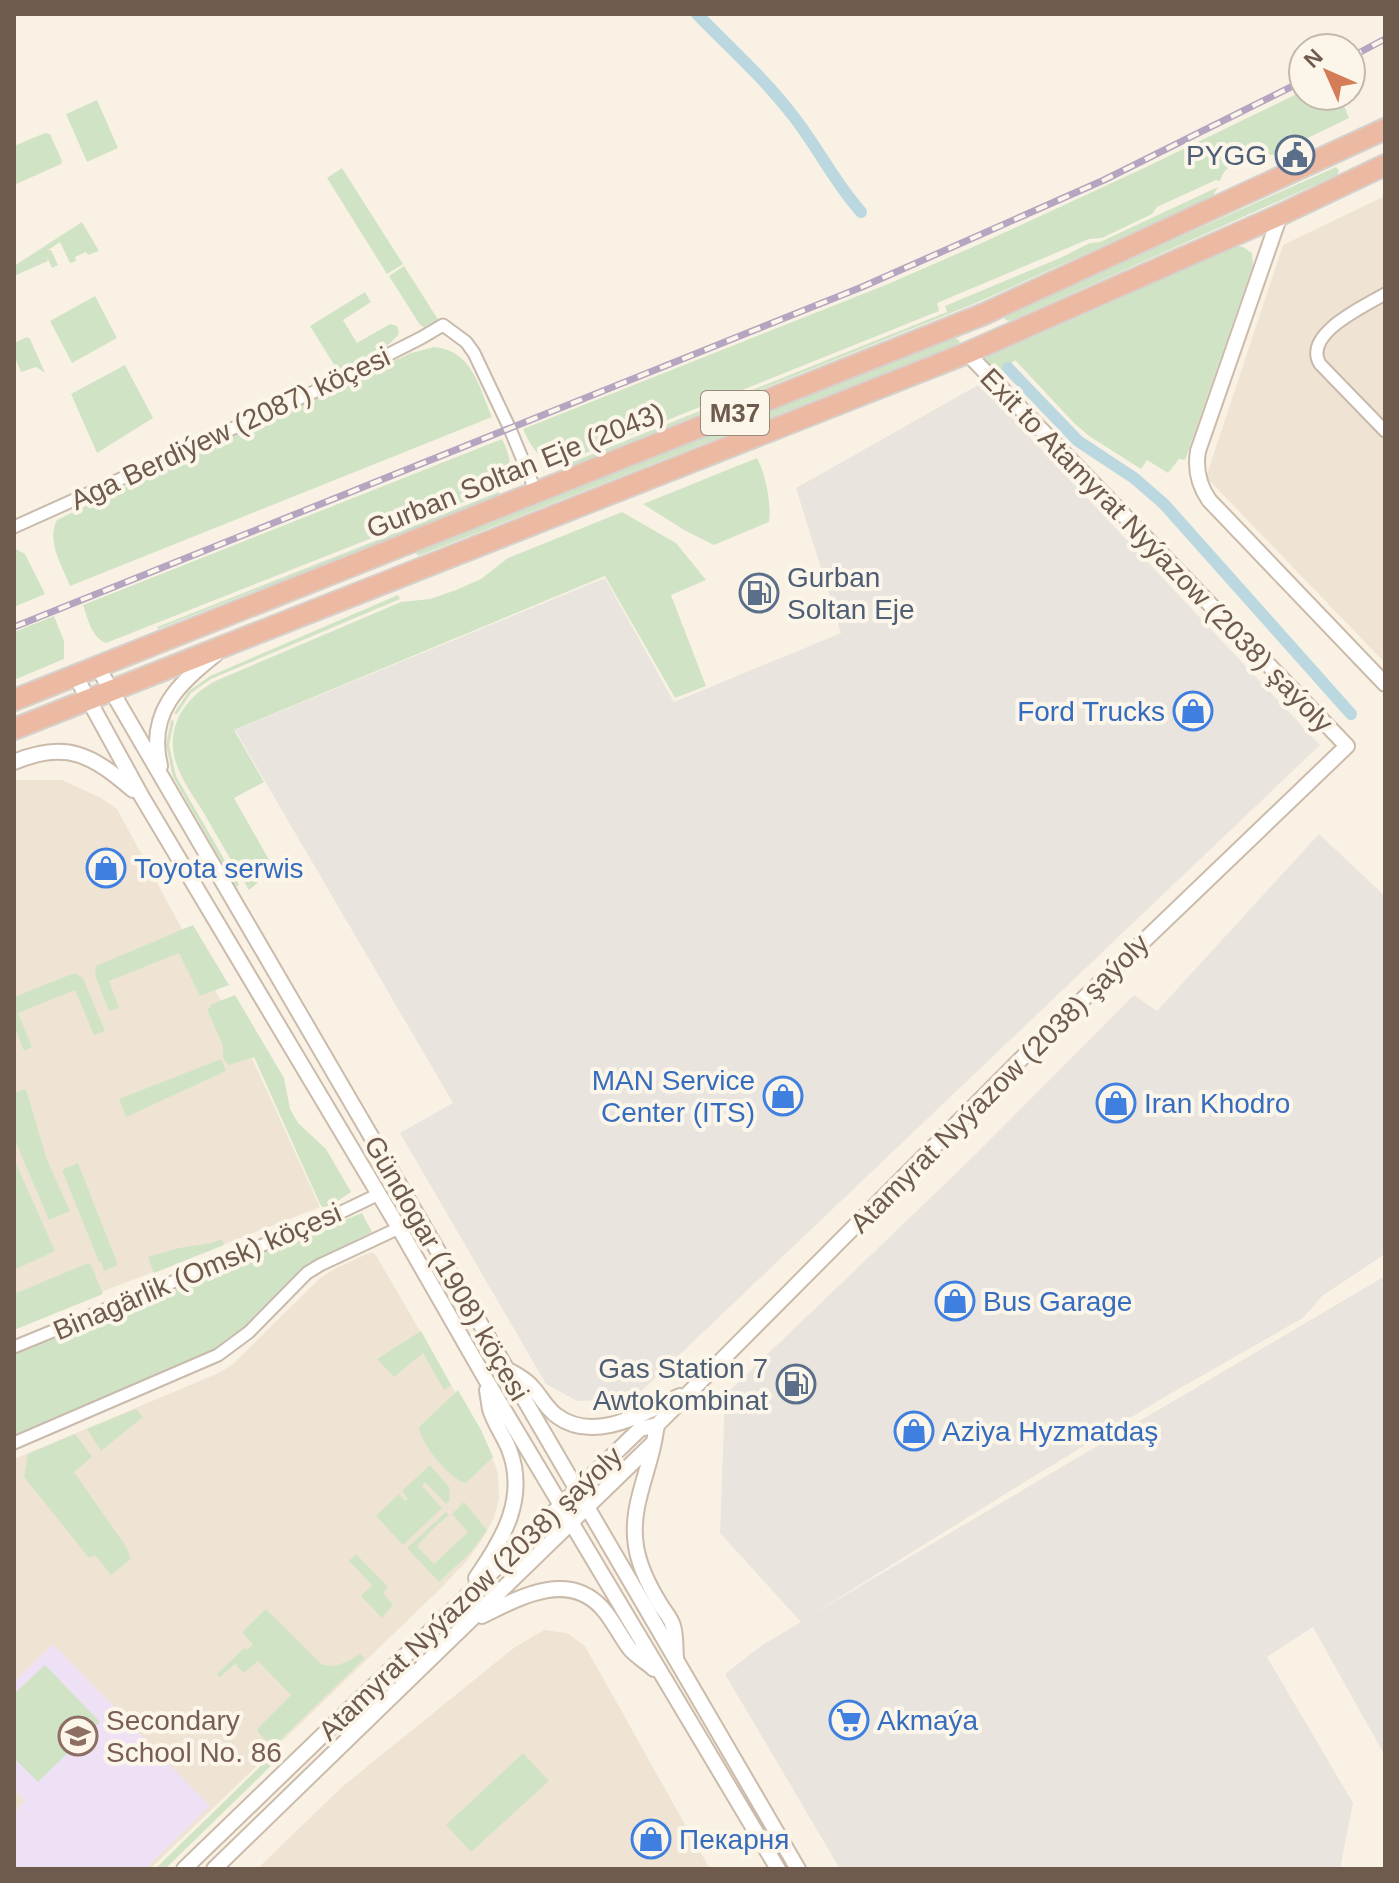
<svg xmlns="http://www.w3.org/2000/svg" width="1399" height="1883" viewBox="0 0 1399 1883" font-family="Helvetica,sans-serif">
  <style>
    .residential { fill: #efe4d4 }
    .industrial { fill: #e9e4de }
    .education { fill: #efe1f5 }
    .green { fill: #d0e4c5 }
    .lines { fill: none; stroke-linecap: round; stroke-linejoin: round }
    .canal { stroke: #bbd8e0; stroke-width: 12 }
    .street-casing { stroke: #c8baac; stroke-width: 15 }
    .secondary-casing { stroke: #cbbbab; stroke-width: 18 }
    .highway-casing { stroke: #d6d1cd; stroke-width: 24 }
    .street { stroke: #fff; stroke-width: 11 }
    .secondary { stroke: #fff; stroke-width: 14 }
    .highway { stroke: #ecbaa2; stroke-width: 20 }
    .rail-casing { stroke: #b5a5c0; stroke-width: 7 }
    .rail { stroke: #fcf6ea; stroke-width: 4; stroke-dasharray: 12; stroke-linecap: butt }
    .labels { text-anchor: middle; stroke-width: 8; stroke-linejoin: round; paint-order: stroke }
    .shield { fill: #fcf6ea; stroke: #998a7c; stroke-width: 2 }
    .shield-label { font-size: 26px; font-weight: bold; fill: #6e5b4d }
    .service-label { font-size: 28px; fill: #4e5e75; stroke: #fcf6ea; text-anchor: end }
    .street-label { font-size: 28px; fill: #6e5b4d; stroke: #fcf6ea }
    .shop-label { font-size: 28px; fill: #366cbe; stroke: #fcf6ea; text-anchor: start }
    .education-label { font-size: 28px; fill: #785e54; stroke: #fcf6ea; text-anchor: start }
  </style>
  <rect width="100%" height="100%" fill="#f9f2e4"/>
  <path class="residential" d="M1385 196V663L1206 477 1283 245Z
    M18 780H62L101 798 117 809 252 1058 320 1207 14 1326V781Z
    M371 1252 376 1255 490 1452 498 1473 499 1499 494 1518 482 1540 466 1562 439 1590 150 1869H14V1459L221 1372 234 1363 319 1279 334 1269Z
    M544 1630 567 1633 585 1646 710 1869H257L343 1786 515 1647Z"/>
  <path class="industrial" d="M980 384 1320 745 633 1399 577 1401 546 1384 400 1133 453 1103 235 730 605 578 674 702 841 633 796 488Z
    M1319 834 1385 896V1254L1322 1296 1303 1318 1163 1398 1023 1483 808 1617 1385 1276V1756L1313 1627 1267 1657 1353 1803 1340 1869H840L725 1674 761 1646 801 1622 720 1533 725 1395 975 1155 1134 995 1157 1011Z"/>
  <path class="education" d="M53 1644 210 1806 145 1869H14V1813L25 1801 14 1789V1682Z"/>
  <path class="green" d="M1303 91V96H1340L1349 118 1273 155C1259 154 1237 159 1227 169 1224 171 1221 178 1220 181L1216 180 1157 207 1152 214 1102 238 1089 239 937 303 939 311 553 466C539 458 529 444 523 429L888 284 984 242 1142 169Z
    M97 100 118 148 87 162 66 114Z
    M45 133 50 134 62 161 61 164 14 185V146Z
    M1336 167 1339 171 1337 175 1010 321 1005 320V315L1007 314Z
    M342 168 403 264 387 274 327 178Z
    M1218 187 1212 197 976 303 566 468 565 465 947 312 945 306 1060 258 1090 243 1100 242Z
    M82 222 99 251 88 255 86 252 75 257 76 261 70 263 60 242 48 250H51L58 265 52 268 46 255 48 261 14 276V266Z
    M1236 246 1243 247 1252 253 1253 265 1185 460 1179 459 1168 473 1147 460 1141 469 1089 436 1074 423 1015 360 997 376 980 360 1110 303 1226 249Z
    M404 266 439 321 425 328 420 325 389 276Z
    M365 292 371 302 343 320 357 343 390 324 397 326 399 333C390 349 356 362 338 371L310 326Z
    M95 296 117 338 72 363 50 321Z
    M27 337 30 339 45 373 36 367 21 372 14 355V343Z
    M955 338 960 341 958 344 418 556 416 552 455 535Z
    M434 347C472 350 479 387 492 417L70 586C62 566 46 541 57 520L179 460 289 412 378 368 411 353Z
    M125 365 153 418 97 453 71 394Z
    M502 439C510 454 512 467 509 484L106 643C91 637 88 619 83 605Z
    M757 458C765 472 772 506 769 522L714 545 684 530 643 504Z
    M499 492 500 495 158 629 157 627Z
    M622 512 676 543 706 580 671 595 706 686 675 698 605 576 234 730 264 782 234 798 272 865 261 880 249 890C234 865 219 840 205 815 193 795 174 771 173 747 171 716 193 691 220 679L401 602 430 599 456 590 481 579 508 558Z
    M14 548 25 554 45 594 14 607Z
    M398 595 400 599 211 679 191 693 177 714 174 713 189 691 210 676Z
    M54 616 64 641V659L14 680V632Z
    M171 720 174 721 169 745 176 776 239 885 236 887 173 777 166 745Z
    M193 925 229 985 200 996 179 953 109 981 119 1008 109 1011 95 975 96 966Z
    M72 974H77L83 978 105 1031 94 1035 75 990 18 1013 32 1047 24 1051 14 1026V997Z
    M235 995 284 1078 290 1109 298 1123 326 1149 351 1192 329 1207 331 1210 324 1209 320 1204 254 1057 229 1065 223 1058V1046L207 1009 211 1007 210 1005Z
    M221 1059 226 1071 126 1117 119 1099Z
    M26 1089 47 1160 70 1211 49 1220 14 1138V1093Z
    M14 1159 55 1251 14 1270Z
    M78 1163 118 1265 104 1271 101 1262H99L62 1170Z
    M362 1213 372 1232 306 1265 241 1330 225 1343 196 1358 14 1435V1354Z
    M222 1239 224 1245 154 1273 148 1257 179 1248 212 1243Z
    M88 1263 91 1265 103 1294 14 1330V1294Z
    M421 1331 451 1385 444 1390 423 1353 394 1377 377 1359Z
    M458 1390 481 1430 493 1457 466 1483C449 1479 421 1444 419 1427Z
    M136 1409 143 1417 101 1451 87 1429Z
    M75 1434 92 1457 74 1472 125 1545 131 1559 111 1575 95 1555 89 1558 24 1477 28 1454Z
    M430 1465 449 1487 450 1500 446 1504 425 1482 422 1486 442 1508 403 1545 376 1516 399 1494 405 1501 408 1499 402 1491Z
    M464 1502 487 1530 471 1552 439 1582 407 1548 446 1512 449 1515 438 1524 417 1546 434 1564 468 1532 452 1514Z
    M356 1554 388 1587 383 1593 393 1605 382 1618 361 1596 372 1585 349 1561Z
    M266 1609 321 1664C337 1669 346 1662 360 1654L365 1658 273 1747 258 1732V1728L291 1695 258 1661 244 1673 235 1664 220 1677 217 1674 244 1648 247 1650 253 1645 242 1632Z
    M45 1665 100 1722 38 1782 14 1758V1694Z
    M523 1753 549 1781 471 1852 446 1825Z
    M271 1756 276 1761 165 1869H155Z"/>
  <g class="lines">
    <path class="canal" d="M697 14C729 47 766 80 794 117 818 148 835 183 861 212
      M1008 368 1078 441 1134 478 1164 504 1351 714"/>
    <g class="street-casing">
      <path id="street" d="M1385 294C1365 306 1302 334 1320 364L1385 431
        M14 527 318 390 421 338 443 325 466 342 474 353 510 429 536 492
        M14 1347 331 1217 379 1194
        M14 1443 218 1355 249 1332 307 1273 320 1265 399 1228"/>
    </g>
    <g class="secondary-casing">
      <path id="secondary" d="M1280 215 1198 451C1195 469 1198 484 1209 500L1385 684
        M97 666 798 1869
        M75 675 142 797 399 1228 485 1378 778 1869
        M14 762C67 740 92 755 133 790
        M160 766C147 713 178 684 216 654
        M508 1370C517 1375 527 1380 533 1388 541 1397 547 1409 557 1416 595 1444 645 1412 680 1396
        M654 1442C647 1477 630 1509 636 1546 639 1567 649 1586 660 1604 664 1611 671 1618 673 1626 676 1635 675 1647 676 1657
        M476 1578C503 1539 528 1498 509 1449 504 1436 494 1423 490 1409 489 1403 488 1396 487 1390
        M482 1616C518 1598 568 1570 602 1608 613 1620 620 1636 630 1649 636 1656 646 1662 654 1669
        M184 1869 640 1429 657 1425 1029 1051 1347 746 967 353
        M214 1869 654 1442 657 1425"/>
    </g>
    <g class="highway-casing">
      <path id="highway" d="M14 700 984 314 1385 129
        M14 729 967 353 1280 215 1385 165"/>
    </g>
    <use href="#street" class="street"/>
    <use href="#secondary" class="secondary"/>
    <use href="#highway" class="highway"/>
    <g class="rail-casing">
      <path id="rail" d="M1351 57 1385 39
        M14 627 862 287 1104 180 1303 81"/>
    </g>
    <use href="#rail" class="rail"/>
  </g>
  <defs>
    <g id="civic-ring" transform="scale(2)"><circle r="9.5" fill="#fcf6ea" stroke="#5c6f8a" stroke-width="1.5"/><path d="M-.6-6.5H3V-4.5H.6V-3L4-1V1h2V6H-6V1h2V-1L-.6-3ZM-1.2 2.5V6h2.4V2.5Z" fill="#5c6f8a"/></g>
    <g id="fuel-ring" transform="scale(2)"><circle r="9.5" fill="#fcf6ea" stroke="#5c6f8a" stroke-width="1.5"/><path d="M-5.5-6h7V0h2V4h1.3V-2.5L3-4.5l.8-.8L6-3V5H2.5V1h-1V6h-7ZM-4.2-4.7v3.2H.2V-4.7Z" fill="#5c6f8a"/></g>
    <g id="shop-ring" transform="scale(2)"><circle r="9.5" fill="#fcf6ea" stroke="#3f7fe0" stroke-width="1.5"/><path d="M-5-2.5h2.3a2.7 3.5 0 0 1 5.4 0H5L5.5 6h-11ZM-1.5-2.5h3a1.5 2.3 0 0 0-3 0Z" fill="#3f7fe0"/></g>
    <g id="supermarket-ring" transform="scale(2)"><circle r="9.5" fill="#fcf6ea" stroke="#3f7fe0" stroke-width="1.5"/><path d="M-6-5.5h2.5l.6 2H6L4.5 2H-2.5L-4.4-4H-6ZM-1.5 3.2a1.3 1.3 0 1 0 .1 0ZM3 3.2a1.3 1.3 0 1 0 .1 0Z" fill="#3f7fe0"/></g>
    <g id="school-ring" transform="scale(2)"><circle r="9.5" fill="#fcf6ea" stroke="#8d6e63" stroke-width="1.5"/><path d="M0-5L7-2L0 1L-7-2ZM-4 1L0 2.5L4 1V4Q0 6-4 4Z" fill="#8d6e63"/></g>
  </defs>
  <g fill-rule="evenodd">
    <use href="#civic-ring" x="1295" y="155"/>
    <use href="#fuel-ring" x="759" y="593"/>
    <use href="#shop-ring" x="1193" y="711"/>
    <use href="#shop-ring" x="106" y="868"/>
    <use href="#shop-ring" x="783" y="1096"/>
    <use href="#shop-ring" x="1116" y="1103"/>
    <use href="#shop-ring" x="955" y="1301"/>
    <use href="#fuel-ring" x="796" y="1384"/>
    <use href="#shop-ring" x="914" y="1431"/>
    <use href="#supermarket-ring" x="849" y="1720"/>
    <use href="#school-ring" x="78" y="1736"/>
    <use href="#shop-ring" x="651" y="1839"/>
  </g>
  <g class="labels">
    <rect class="shield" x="701" y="391" width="68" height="44" rx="6"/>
    <g class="shield-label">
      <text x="735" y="422">M37</text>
    </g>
    <g class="service-label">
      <text x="1267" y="165">PYGG</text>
      <text x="787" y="587" text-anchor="start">Gurban<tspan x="787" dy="32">Soltan Eje</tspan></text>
      <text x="768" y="1378">Gas Station 7<tspan x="768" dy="32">Awtokombinat</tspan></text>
    </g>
    <g class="street-label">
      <text transform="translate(230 428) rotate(-25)" y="10">Aga Berdiýew (2087) köçesi</text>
      <text transform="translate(515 470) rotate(-22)" y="10">Gurban Soltan Eje (2043)</text>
      <text transform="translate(1157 550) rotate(46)" y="10">Exit to Atamyrat Nyýazow (2038) şaýoly</text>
      <text transform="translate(999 1083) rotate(-45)" y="10">Atamyrat Nyýazow (2038) şaýoly</text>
      <text transform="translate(447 1268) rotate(60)" y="10">Gündogar (1908) köçesi</text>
      <text transform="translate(197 1271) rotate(-23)" y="10">Binagärlik (Omsk) köçesi</text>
      <text transform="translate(470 1593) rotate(-44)" y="10">Atamyrat Nyýazow (2038) şaýoly</text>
    </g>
    <g class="shop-label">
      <text x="1165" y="721" text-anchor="end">Ford Trucks</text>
      <text x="134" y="878">Toyota serwis</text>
      <text x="755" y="1090" text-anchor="end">MAN Service<tspan x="755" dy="32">Center (ITS)</tspan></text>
      <text x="1144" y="1113">Iran Khodro</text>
      <text x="983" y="1311">Bus Garage</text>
      <text x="942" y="1441">Aziya Hyzmatdaş</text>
      <text x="877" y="1730">Аkmaýa</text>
      <text x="679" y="1849">Пекарня</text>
    </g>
    <g class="education-label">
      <text x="106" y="1730">Secondary<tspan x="106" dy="32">School No. 86</tspan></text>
    </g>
  </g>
  <rect width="1399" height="1883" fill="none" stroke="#6e5b4d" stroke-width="32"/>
  <g transform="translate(1327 72) rotate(315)"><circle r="38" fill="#fcf6ea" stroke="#c3b8ab" stroke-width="2"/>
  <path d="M0-6L14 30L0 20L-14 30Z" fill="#d47b58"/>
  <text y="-12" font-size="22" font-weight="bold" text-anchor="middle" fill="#6e5b4d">N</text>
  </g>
</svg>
